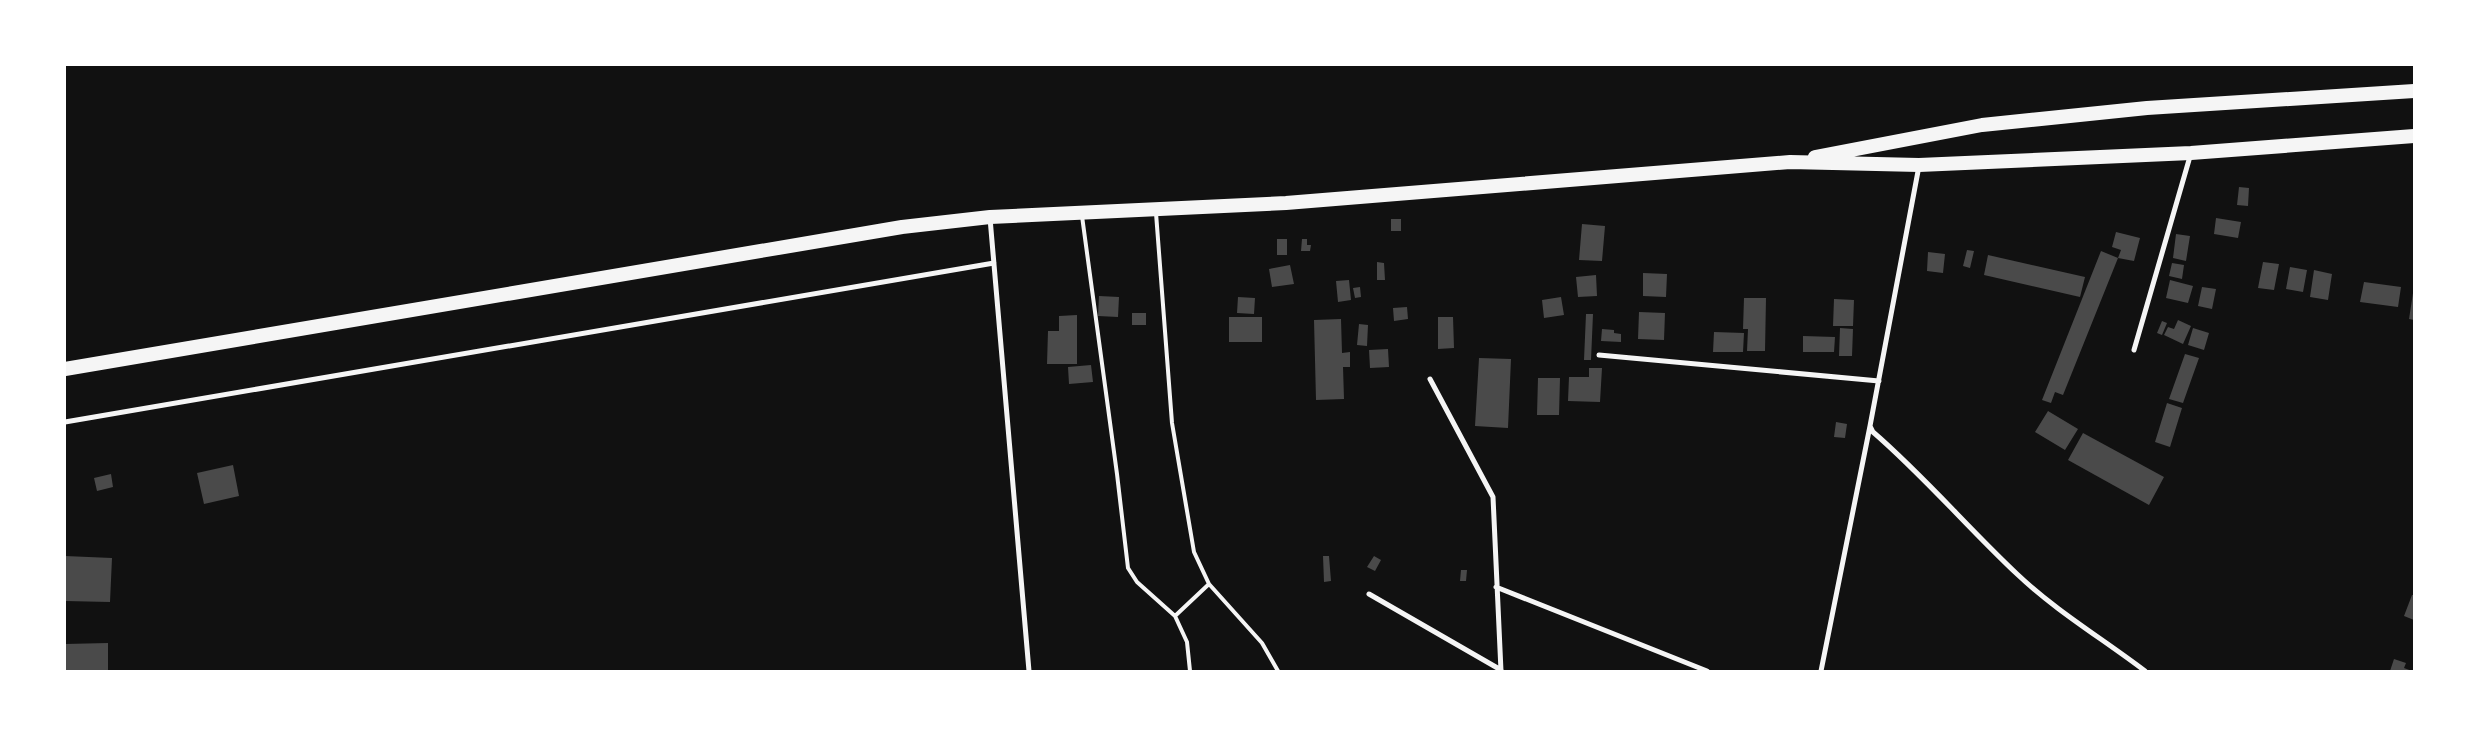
<svg xmlns="http://www.w3.org/2000/svg" width="2479" height="736" viewBox="0 0 2479 736" font-family="'Noto Sans',sans-serif">
  <style>
    .building { fill: #4a4a4a }
    .lines { fill: none; stroke-linecap: round; stroke-linejoin: round }
    .service { stroke: #f5f5f5; stroke-width: 4 }
    .minor { stroke: #f5f5f5; stroke-width: 5 }
    .trunk { stroke: #f5f5f5; stroke-width: 14 }
  </style>
  <rect width="100%" height="100%" fill="#111"/>
  <path class="building" d="M2239 187 2249 188 2248 206 2237 205Z
    M2216 218 2241 222 2238 238 2214 234Z
    M1391 219H1401V231H1391Z
    M1582 224 1605 226 1602 261 1579 260Z
    M2116 232 2140 238 2134 261 2118 258 2121 250 2112 247Z
    M2176 234 2190 236 2186 261 2173 258Z
    M1277 239H1287V255H1277Z
    M1302 239H1307V245H1311L1310 251H1301Z
    M1967 250 1974 251 1970 268 1963 266Z
    M2101 251 2118 258 2063 395 2055 392 2051 403 2042 400Z
    M1928 252 1945 254 1943 273 1927 271Z
    M1988 255 2085 277 2080 297 1984 275Z
    M1377 262 1384 263 1385 280H1377Z
    M2263 262 2279 264 2274 290 2258 288Z
    M2172 263 2184 265 2182 279 2169 276Z
    M1290 265 1294 284 1272 287 1269 269Z
    M2290 267 2307 270 2303 292 2286 289Z
    M2314 270 2332 274 2328 300 2310 297Z
    M1643 273 1667 274 1666 297 1643 296Z
    M1596 275 1597 296 1578 297 1576 277Z
    M1349 280 1351 300 1338 302 1336 281Z
    M2170 280 2193 286 2188 303 2166 298Z
    M2364 282 2401 287 2398 307 2360 302Z
    M1360 287 1361 297 1355 298 1353 288Z
    M2202 287 2216 289 2212 309 2198 306Z
    M2413 293H2414V320L2409 319Z
    M1099 296 1119 297 1118 317 1098 316Z
    M1238 297 1255 298 1254 314 1237 313Z
    M1561 297 1564 315 1544 318 1542 300Z
    M1744 298H1766L1765 351H1747L1748 329H1743Z
    M1834 299 1854 300 1853 326H1833Z
    M1407 307 1408 319 1394 321 1393 308Z
    M1639 312 1665 313 1664 340 1638 339Z
    M1132 313H1146V325H1132Z
    M1586 314H1593L1591 360H1584Z
    M1077 315V364H1047L1048 331H1059V316Z
    M1229 317H1262V342H1229Z
    M1438 317H1453L1454 348 1438 349Z
    M1341 319 1342 353 1350 352V367H1343L1344 399 1316 400 1314 320Z
    M2178 320 2191 326 2183 344 2164 335 2168 327 2174 329Z
    M2162 321 2167 323 2162 335 2157 333Z
    M1359 324 1368 325 1367 346 1357 345Z
    M1840 328 1853 329 1852 356H1839Z
    M2193 328 2209 333 2204 350 2188 345Z
    M1602 329 1614 330V333L1621 334V342L1601 341Z
    M1714 332 1744 333 1743 352H1713Z
    M1803 336 1835 337 1834 352H1803Z
    M1388 349 1389 367 1370 368 1369 350Z
    M2185 354 2199 358 2183 403 2169 399Z
    M1479 358 1511 359 1508 428 1475 426Z
    M1091 365 1093 382 1069 384 1068 367Z
    M1589 368H1602L1600 402 1568 401 1569 377H1589Z
    M1538 378H1560L1559 415H1537Z
    M2167 403 2182 408 2170 447 2155 442Z
    M2048 411 2078 429 2065 450 2035 432Z
    M1836 422 1847 424 1845 438 1834 437Z
    M2083 433 2164 477 2149 505 2068 460Z
    M233 465 239 496 204 504 197 473Z
    M111 474 113 487 97 491 94 478Z
    M65 556 112 558 110 602 65 601Z
    M1323 556H1329L1331 581 1324 582Z
    M1374 556 1381 560 1375 571 1367 567Z
    M1461 570H1467L1466 581H1460Z
    M2412 595H2414V620L2404 616Z
    M108 643V671H65V644Z
    M2394 659 2406 663 2404 668 2412 671H2390Z"/>
  <g class="lines">
    <path class="service" d="M1156 213 1172 423 1194 552 1209 584 1262 643 1278 671
      M1082 216 1117 474 1128 568 1137 582 1175 616 1187 642 1190 671
      M1175 616 1209 584"/>
    <path class="minor" d="M1919 166 1870 426 1873 432C1924 476 1968 528 2017 574 2056 611 2103 639 2145 671
      M990 218 1029 671
      M2134 350 2191 153
      M1599 355 1879 381
      M1430 379 1493 497 1501 671
      M65 422 994 263
      M1496 587 1707 671
      M1369 594 1501 670
      M1821 671 1870 426"/>
    <path class="trunk" d="M1815 157 1982 125 2147 108 2414 91
      M65 369 902 227 990 217 1286 203 1790 162 1919 165 2191 153 2414 136"/>
  </g>
  <rect width="2479" height="736" fill="none" stroke="#ffffff" stroke-width="132"/>
</svg>
